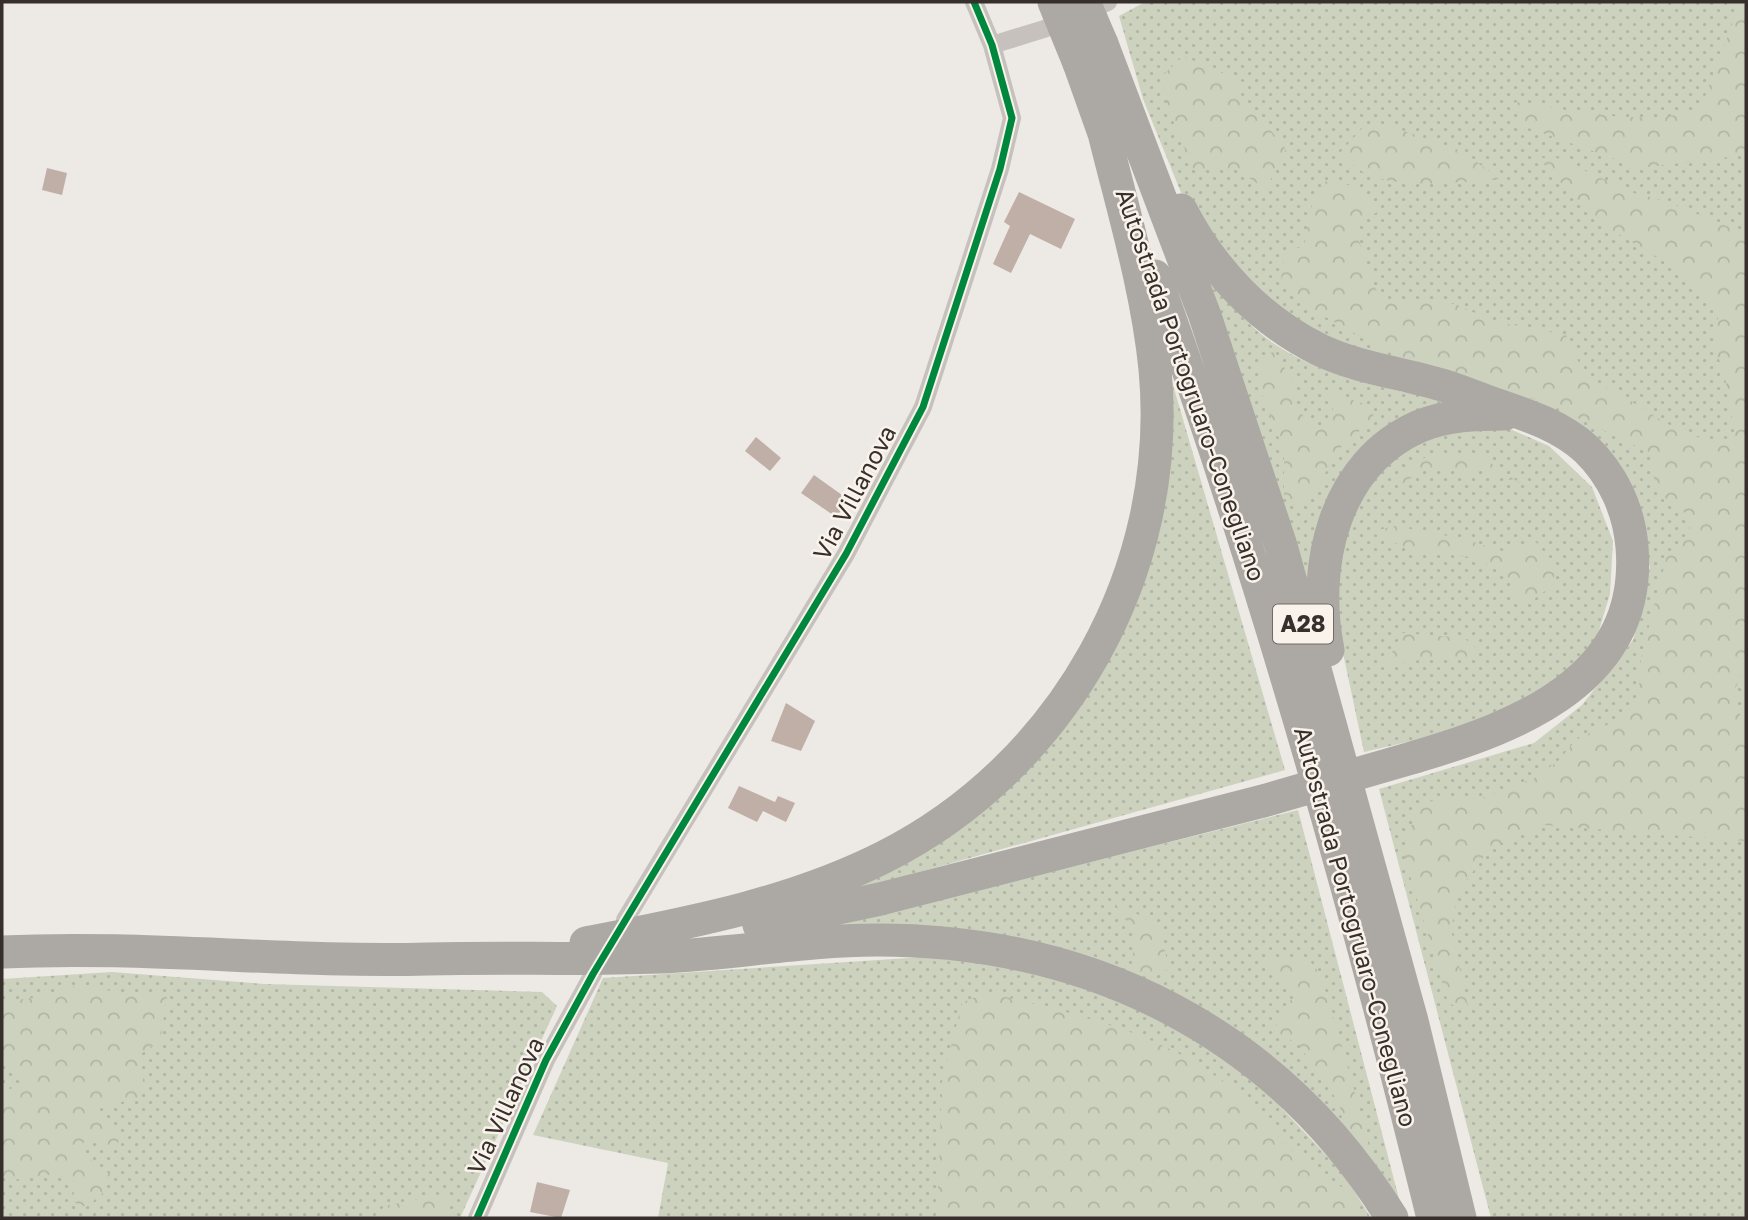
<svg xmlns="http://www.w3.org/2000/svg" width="1748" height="1220" viewBox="0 0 1748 1220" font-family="'Golos Text',sans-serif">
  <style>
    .grass { fill: url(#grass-dots) }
    .forest { fill: url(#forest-crowns) }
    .building { fill: #bfafa7 }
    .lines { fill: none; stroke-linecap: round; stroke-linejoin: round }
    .minor { stroke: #c6c1bc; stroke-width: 18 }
    .motorway { stroke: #aca8a3; stroke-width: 33 }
    .motorway-bridge { stroke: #aca8a3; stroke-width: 33 }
    .cycleway-casing { stroke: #f9f3ec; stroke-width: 11 }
    .cycleway { stroke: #00873e; stroke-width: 7 }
    .labels { text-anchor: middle; stroke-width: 5; stroke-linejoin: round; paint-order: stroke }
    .shield { fill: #f9f3ec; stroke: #716a65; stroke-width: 2 }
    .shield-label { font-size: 23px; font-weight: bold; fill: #372f2b }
    .street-label { font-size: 24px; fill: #372f2b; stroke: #f9f3ec }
  </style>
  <defs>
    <pattern id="grass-dots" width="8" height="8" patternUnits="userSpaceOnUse" patternTransform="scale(1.75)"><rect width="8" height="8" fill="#cdd2bf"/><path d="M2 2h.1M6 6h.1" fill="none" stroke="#b1b5a4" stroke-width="1.8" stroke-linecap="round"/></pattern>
    <pattern id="forest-crowns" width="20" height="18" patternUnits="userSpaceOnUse" patternTransform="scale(1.75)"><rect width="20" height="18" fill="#cdd2bf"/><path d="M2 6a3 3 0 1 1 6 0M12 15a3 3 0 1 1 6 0" fill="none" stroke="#b1b5a4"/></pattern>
  </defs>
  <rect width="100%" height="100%" fill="#ede9e4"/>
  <path class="grass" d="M1145 2H1746V1218H1491L1379 789 1534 743 1582 705 1633 640 1650 567 1627 480 1588 432 1337 347 1270 312 1182 195 1143 99 1119 16Z
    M1207 280C1228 300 1249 327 1273 343 1327 379 1392 390 1455 402L1387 428 1312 601Z
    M1164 354 1285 770 809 903 976 810 1122 619Z
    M1510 429 1549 446 1592 487 1613 541 1610 594 1594 647 1547 690 1472 727 1364 752 1333 606 1346 518 1378 467 1432 432Z
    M1298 810 1404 1218 1159 989 1058 948 949 932 823 929Z
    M940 956 1052 974 1157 1011 1255 1080 1343 1173 1371 1218H658L668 1163 533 1135 603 978Z
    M112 972 264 984 542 992 557 1006 460 1218H2V979Z"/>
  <path class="forest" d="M1737 2H1746V155L1640 168 1520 125 1515 102C1568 109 1653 130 1701 107L1731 28Z
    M1183 56 1243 82 1241 95 1286 149 1266 189 1235 169H1193L1168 108 1162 76Z
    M1387 125 1464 152 1499 179C1459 182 1409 189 1371 176 1360 172 1348 160 1339 154L1364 126Z
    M1538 158H1557L1634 193 1663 200 1746 234V528L1743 531 1746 546V665L1733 693 1746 731V841L1544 825 1490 848 1459 891 1451 929 1470 1016 1448 1002 1403 852 1418 805 1439 799 1482 798 1533 779 1558 761 1577 739 1632 713 1639 690 1641 658 1667 555 1684 539 1694 520 1656 491 1650 455 1644 450 1545 402 1424 372 1313 310 1281 279 1285 252 1304 246 1312 205 1326 181 1353 186 1377 212 1354 227 1379 298 1455 304 1493 321 1566 335 1586 378C1629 393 1663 430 1708 440 1715 442 1727 438 1735 437L1724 371 1713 346 1719 311 1679 270 1598 222Z
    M1274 351 1296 386 1297 405 1309 426 1326 428 1334 406 1328 392 1371 406 1374 418 1339 449 1307 505 1284 497V451L1261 392 1259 360Z
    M1437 453 1479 455 1521 484 1482 470 1467 475C1433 461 1426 467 1397 488L1409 464Z
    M1395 526 1464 539 1502 551 1536 542 1556 567 1552 586 1527 604 1504 594 1513 590 1506 573 1470 557 1414 551 1370 532Z
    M1402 633 1464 638 1477 649 1467 660H1419L1385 666Z
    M1111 897 1160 929 1169 969 1149 979 1131 968 1136 936Z
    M1264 957 1309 960 1321 975 1377 1169 1344 1129 1339 1103 1298 1044 1274 1031 1285 1006 1297 994 1268 966Z
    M68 986 167 997 160 1041 138 1056 146 1085 138 1100 112 1103 95 1111 121 1133 116 1149 85 1140 79 1151 111 1175 102 1194 86 1207 71 1201 77 1184 62 1173 13 1180 2 1176V1083L8 1089 29 1086 2 1053V999C26 1002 46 996 68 986Z
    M986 992C1064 1012 1144 1027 1211 1073 1249 1098 1274 1136 1308 1165 1322 1177 1341 1186 1357 1196L1360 1218H937L942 1082 962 1003Z
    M447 1193 448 1218H373L385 1206Z"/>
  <path class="building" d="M47 168 67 173 62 195 42 190Z
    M1019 192 1075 219 1061 249 1030 234 1011 273 993 264 1010 226 1004 222Z
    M756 437 781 458 770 471 745 451Z
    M814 475 849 500 836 517 801 493Z
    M786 703 815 721 801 751 771 741Z
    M739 786 775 802 778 796 795 803 786 822 763 811 757 822 728 808Z
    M537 1182 570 1190 561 1218 530 1212Z"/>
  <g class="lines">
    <path class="minor" d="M992 45 1044 29 1108 2
      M625 920 846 554 923 407 1000 169 1012 118 992 45 974 2
      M477 1218 546 1060 593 974"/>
    <path class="motorway" d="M1102 44 1205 316 1281 546 1412 1021 1460 1218
      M1079 63 1111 153
      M1181 210C1212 270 1259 320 1320 350 1358 368 1402 373 1442 385 1459 390 1475 397 1492 403 1524 414 1560 425 1586 449 1613 475 1629 510 1632 547 1643 679 1520 726 1415 757
      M1155 276C1266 584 1355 900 1433 1218
      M1328 650C1311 566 1334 463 1420 426 1447 415 1476 414 1505 414
      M759 925 880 899 1263 801
      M586 943C688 923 791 904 884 857 1064 766 1174 570 1155 369 1147 289 1123 210 1104 133
      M2 952C144 945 286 963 428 959 506 957 583 960 660 957 733 954 804 940 877 940 1092 940 1278 1033 1392 1218"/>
    <path class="motorway-bridge" d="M1054 2 1079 63
      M1084 2 1102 44
      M1263 801 1415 757"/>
    <g class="cycleway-casing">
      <path id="cycleway" d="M477 1218 546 1060 593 974 846 554 923 407 1000 169 1012 118 992 45 974 2"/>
    </g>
    <use href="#cycleway" class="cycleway"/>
  </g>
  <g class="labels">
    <rect class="shield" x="1273" y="604.5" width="60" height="39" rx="5"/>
    <g class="shield-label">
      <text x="1303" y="632">A28</text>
    </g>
    <g class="street-label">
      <text transform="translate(1190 385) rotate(71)" y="8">Autostrada Portogruaro-Conegliano</text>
      <text transform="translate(855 493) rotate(-62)" y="8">Via Villanova</text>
      <text transform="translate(1355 927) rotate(75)" y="8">Autostrada Portogruaro-Conegliano</text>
      <text transform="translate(506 1106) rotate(-65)" y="8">Via Villanova</text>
    </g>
  </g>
  <rect width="1748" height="1220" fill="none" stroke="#372f2b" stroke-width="7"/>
</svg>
